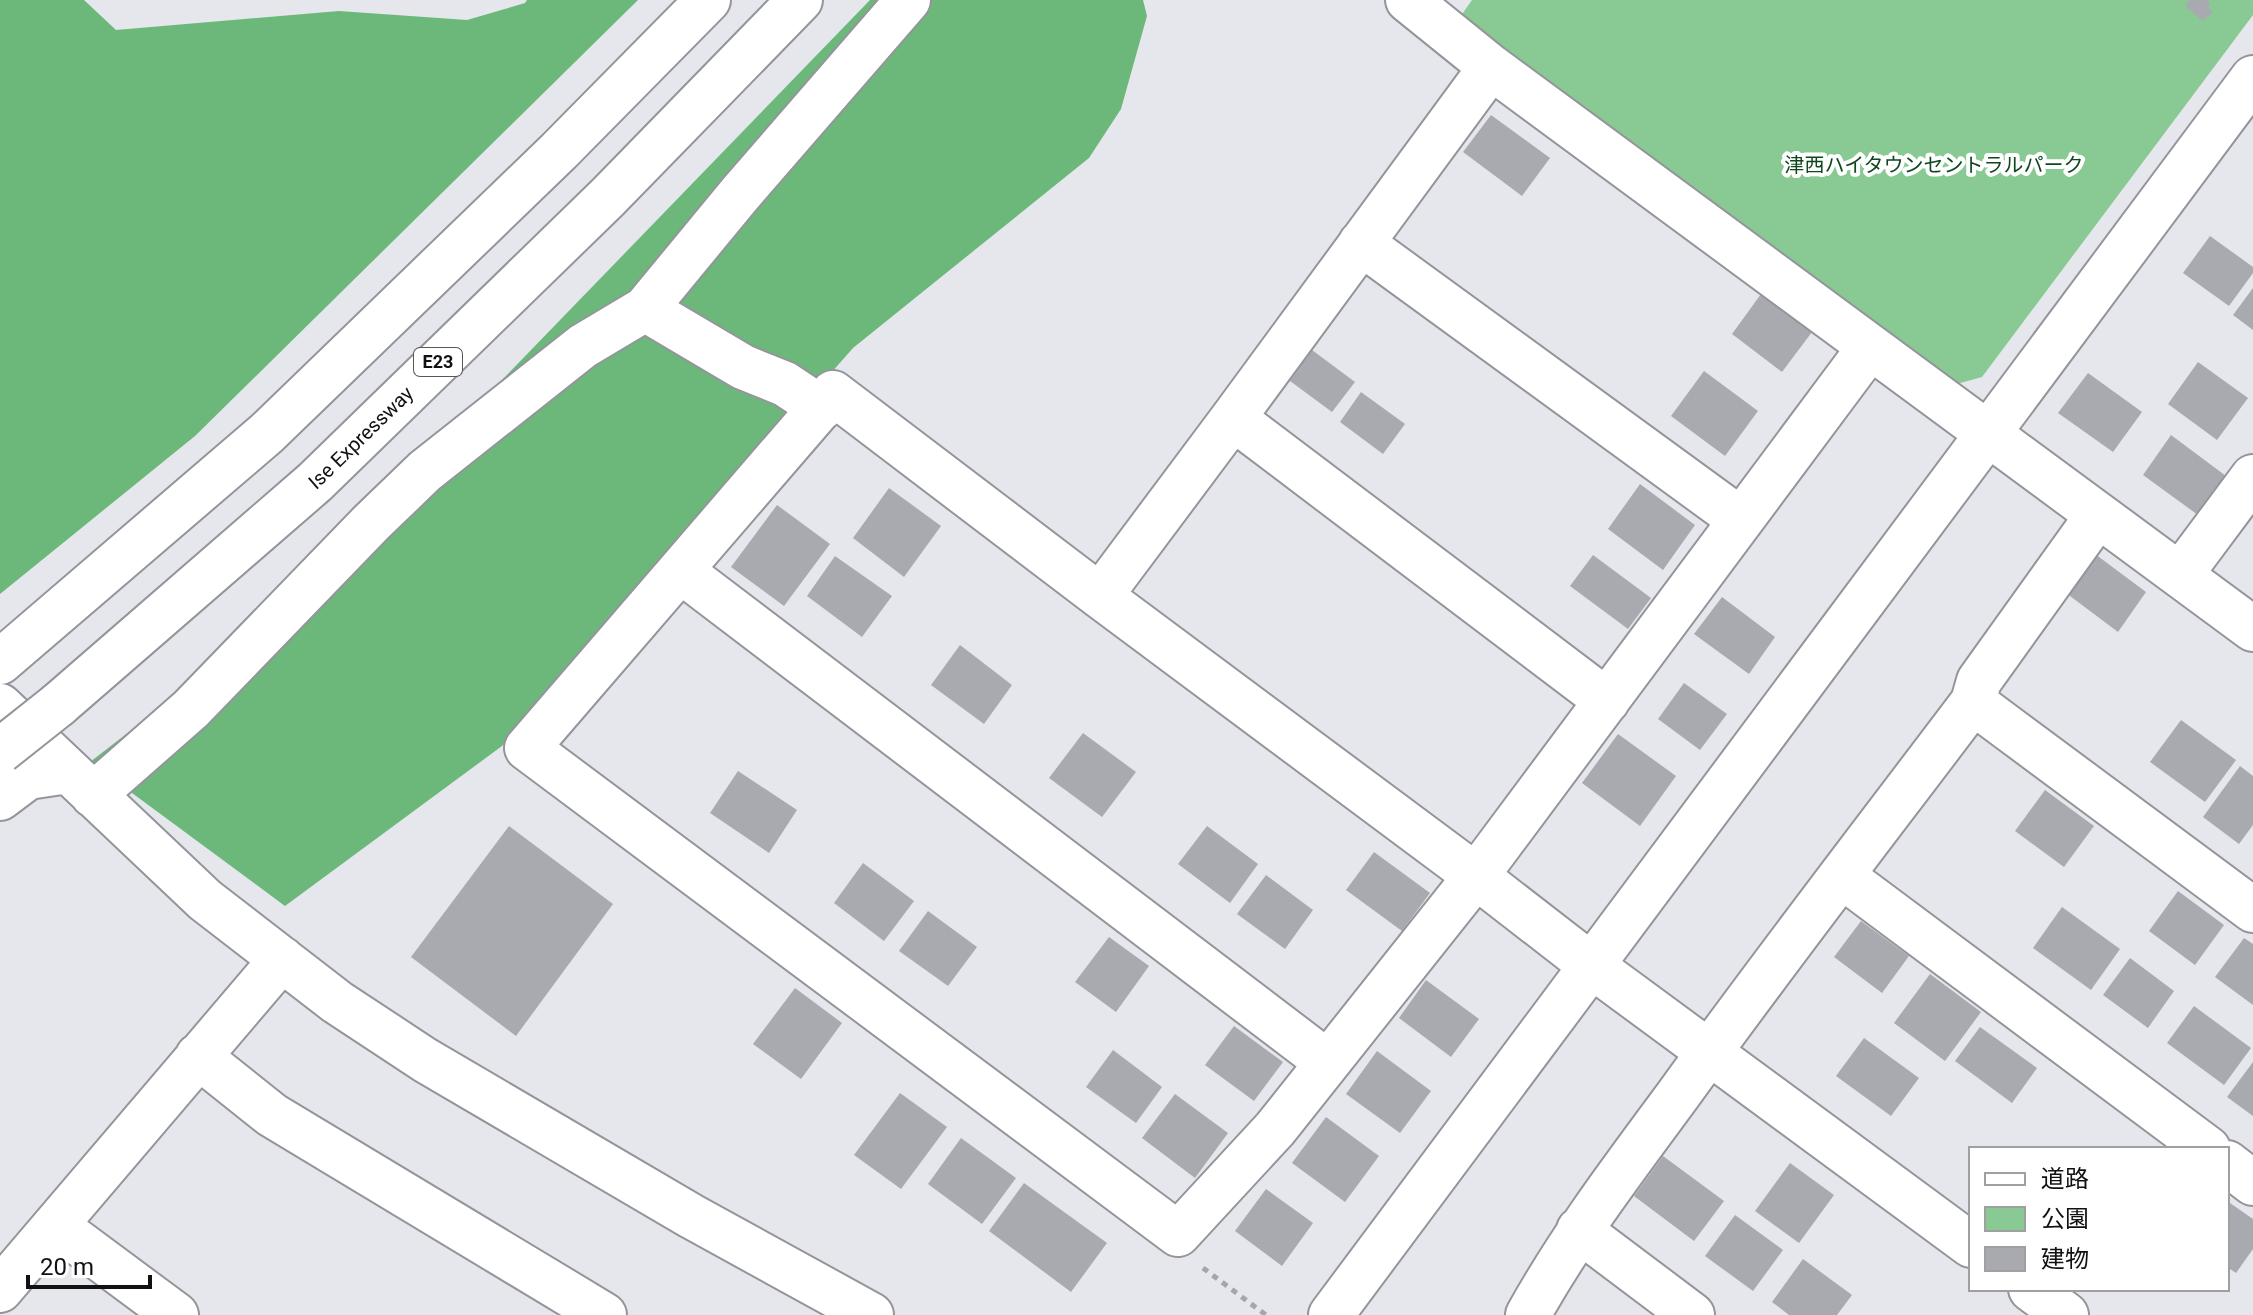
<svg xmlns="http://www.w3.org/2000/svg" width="2253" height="1315" viewBox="0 0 2253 1315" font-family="Roboto,'Noto Sans JP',sans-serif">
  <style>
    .green { fill: #89c993 }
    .forest { fill: #6cb87a }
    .building { fill: #a8aab0 }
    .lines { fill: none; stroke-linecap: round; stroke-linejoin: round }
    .minor-casing { stroke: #94959b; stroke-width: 48 }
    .highway-casing { stroke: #94959b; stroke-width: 48 }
    .path { stroke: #a5a6ab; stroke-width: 5; stroke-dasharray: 6 6; stroke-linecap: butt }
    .minor { stroke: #fff; stroke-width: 44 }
    .highway { stroke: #fff; stroke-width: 44 }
    .highway-bridge-casing { stroke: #94959b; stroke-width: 48; stroke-linecap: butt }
    .highway-bridge { stroke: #fff; stroke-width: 44 }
    .labels { text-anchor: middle; stroke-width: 8; stroke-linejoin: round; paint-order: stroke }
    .shield { fill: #fff; stroke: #58585a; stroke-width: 2 }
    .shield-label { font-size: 18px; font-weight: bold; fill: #111113 }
    .park-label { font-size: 20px; fill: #0e471e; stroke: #fff }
    .street-label { font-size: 20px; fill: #111113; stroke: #fff }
  </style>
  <rect width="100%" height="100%" fill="#e5e7ed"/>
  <path class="green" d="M1472 0H2253V15L1982 377 1953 385 1458 20Z"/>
  <path class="forest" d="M0 0H84L116 30 339 11 467 20 525 3 527 0H638L195 436 0 594Z
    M870 0H1143L1147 16 1121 109 1089 158 853 348 502 746 285 906 90 762 257 633Z"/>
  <path class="building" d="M2190 0H2207L2210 3 2208 7 2213 12 2203 21 2185 6Z
    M1491 115 1550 158 1522 196 1463 152Z
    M2210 236 2253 267V273L2229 306 2183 273Z
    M2253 288V330L2233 315Z
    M1761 294 1812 332 1782 372 1732 334Z
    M1312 350 1355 382 1332 412 1290 381Z
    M2198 362 2248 398 2217 440 2168 404Z
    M1704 371 1758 411 1725 456 1671 416Z
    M2088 373 2142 412 2113 452 2058 413Z
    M1361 392 1405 424 1383 454 1340 422Z
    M2171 435 2226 476 2198 515 2143 475Z
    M1640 484 1695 525 1663 570 1608 529Z
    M889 488 941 526 904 577 853 538Z
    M777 505 830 544 784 606 731 567Z
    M2095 554 2146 592 2118 632 2066 593Z
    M1593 555 1651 598 1628 629 1570 586Z
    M835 556 892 596 862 637 807 596Z
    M1722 597 1775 637 1749 674 1694 634Z
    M960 645 1012 685 984 724 931 685Z
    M1684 683 1727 714 1700 750 1658 719Z
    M2181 720 2236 760 2205 802 2150 762Z
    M1083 733 1136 772 1102 817 1049 778Z
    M1618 734 1676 776 1640 826 1582 783Z
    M2240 766 2253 776V825L2239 844 2203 817Z
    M738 771 797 810 769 853 710 813Z
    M2045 790 2094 826 2064 867 2015 831Z
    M509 826 613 904 516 1036 411 957Z
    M1207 826 1258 864 1230 903 1178 864Z
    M1374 852 1430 893 1402 931 1346 890Z
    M863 863 914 901 884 941 834 903Z
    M1266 875 1313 910 1285 949 1237 914Z
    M2178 891 2224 925 2195 965 2149 931Z
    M2062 907 2120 949 2091 990 2033 948Z
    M928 911 977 947 948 986 899 951Z
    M1861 921 1909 956 1882 993 1834 957Z
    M1109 937 1149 966 1116 1012 1075 982Z
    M2244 938 2253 944V1005L2215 977Z
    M2130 958 2174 991 2148 1028 2103 995Z
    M1930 974 1981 1012 1945 1061 1894 1023Z
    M1426 980 1479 1019 1451 1057 1399 1018Z
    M795 988 842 1023 801 1079 753 1044Z
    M2194 1006 2251 1048 2224 1085 2167 1043Z
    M1234 1026 1283 1062 1254 1101 1205 1065Z
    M1980 1027 2037 1068 2012 1103 1955 1061Z
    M1864 1038 1919 1078 1891 1116 1836 1076Z
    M1113 1050 1162 1087 1136 1123 1086 1087Z
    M1377 1051 1431 1091 1400 1133 1346 1094Z
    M2253 1062V1116L2227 1097Z
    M900 1093 947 1127 901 1189 854 1155Z
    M1175 1094 1228 1133 1195 1178 1142 1138Z
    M1326 1117 1379 1156 1345 1202 1292 1163Z
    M961 1138 1016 1178 982 1224 928 1184Z
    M1663 1156 1724 1201 1694 1241 1634 1196Z
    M1790 1163 1834 1195 1799 1243 1755 1211Z
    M1024 1183 1107 1243 1071 1292 989 1231Z
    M1266 1189 1313 1223 1282 1266 1235 1231Z
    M2230 1203 2253 1219V1249L2236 1273 2227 1267V1207Z
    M1735 1215 1783 1250 1753 1291 1705 1256Z
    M1803 1259 1852 1295 1837 1315H1789L1772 1302Z"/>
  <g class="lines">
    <g class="minor-casing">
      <path id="minor" d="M1408 0 1491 67 2253 629
        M1361 243 1741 520
        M645 309 743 367 785 384 821 408
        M1870 347 1476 876 1275 1129 1178 1234 527 748 833 393 1100 596 1476 876 1592 966 1971 1245
        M1233 418 1607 701
        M681 571 1327 1062
        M2180 575 2253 477
        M1100 596 1233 418 1491 67
        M1973 702 2253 910
        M0 706 205 900 337 1002 425 1060 691 1216 871 1315
        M93 795 191 709 372 522 425 471 583 346 645 309 739 195 908 0
        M0 798 28 777 68 771
        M1842 876 2208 1149
        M198 1056 272 1115 604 1315
        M2227 1163 2253 1183
        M56 1226 176 1315
        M1579 1230 1692 1315
        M2031 1289 2066 1315
        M0 1290 282 959
        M1331 1315 2253 78
        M1528 1315C1572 1236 1625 1167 1678 1095 1774 962 1874 833 1973 702L1979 681 2098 515"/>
    </g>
    <g class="highway-casing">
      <g id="highway">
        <path d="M0 662 267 433 559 151 708 0"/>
        <path id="s1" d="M58 705 315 482 608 197 800 0"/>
      </g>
    </g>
    <path class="path" d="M1203 1268 1266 1315"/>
    <use href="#minor" class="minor"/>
    <use href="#highway" class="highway"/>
    <g class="highway-bridge-casing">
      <path id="highway-bridge" d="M0 751 58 705"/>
    </g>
    <use href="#highway-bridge" class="highway-bridge"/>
  </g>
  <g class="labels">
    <rect class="shield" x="414" y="348" width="48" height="28" rx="6"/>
    <g class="shield-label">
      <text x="438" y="368">E23</text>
    </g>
    <g class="park-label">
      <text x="1934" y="172">津西ハイタウンセントラルパーク</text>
    </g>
    <g class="street-label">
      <text dy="7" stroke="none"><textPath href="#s1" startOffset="404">Ise Expressway</textPath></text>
    </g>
  </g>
  <rect x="1969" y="1147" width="260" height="144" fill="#ffffff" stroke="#a0a0a1" stroke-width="2"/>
  <rect x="1985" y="1173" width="40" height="12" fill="#ffffff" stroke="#a0a0a1" stroke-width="2"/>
  <text x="2041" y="1187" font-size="24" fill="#111113">道路</text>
  <rect x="1985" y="1207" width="40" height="24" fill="#89c993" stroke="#a0a0a1" stroke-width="2"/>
  <text x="2041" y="1227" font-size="24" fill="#111113">公園</text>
  <rect x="1985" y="1247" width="40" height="24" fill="#a8aab0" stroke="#a0a0a1" stroke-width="2"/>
  <text x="2041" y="1267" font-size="24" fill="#111113">建物</text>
  <path d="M28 1275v12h122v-12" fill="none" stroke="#111113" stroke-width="4"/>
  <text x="40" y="1275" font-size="24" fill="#111113" stroke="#ffffff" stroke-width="6" paint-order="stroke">20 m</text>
</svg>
